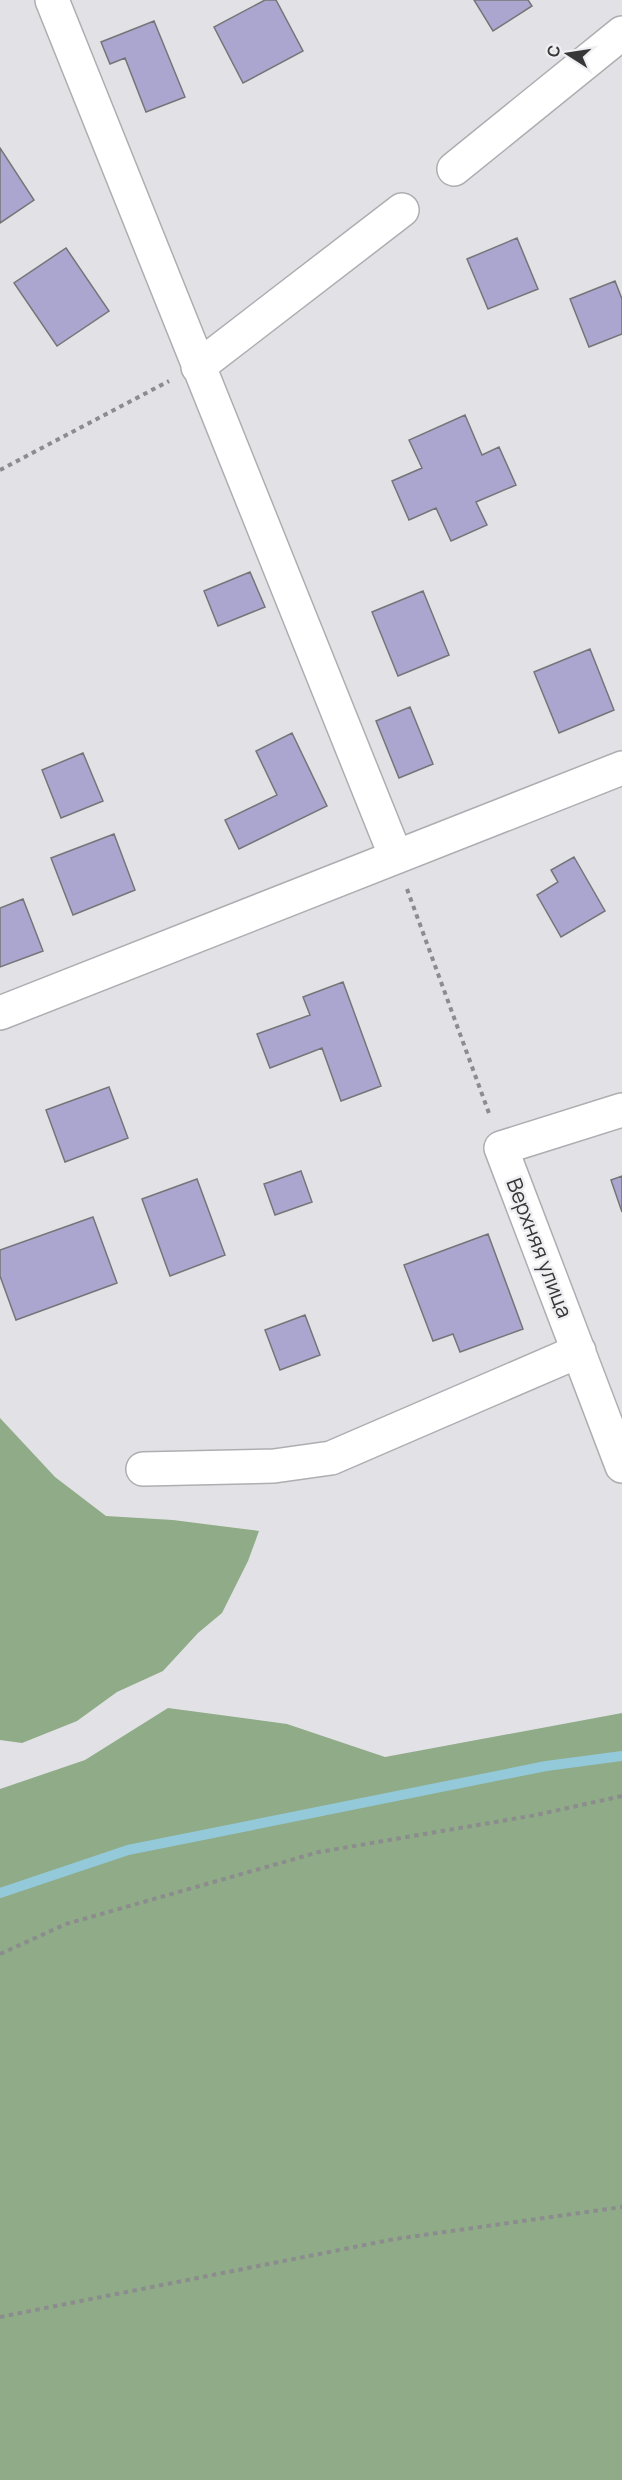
<svg xmlns="http://www.w3.org/2000/svg" width="622" height="2480" viewBox="0 0 622 2480" font-family="Manrope,sans-serif">
  <style>
    .forest { fill: #8fab87 }
    .lines { fill: none; stroke-linecap: round; stroke-linejoin: round }
    .stream { stroke: #94c9d9; stroke-width: 10 }
    .building { fill: #aaa6d0; stroke: #757578; stroke-width: 1.5 }
    .minor-casing { stroke: #aeaeb2; stroke-width: 36 }
    .path { stroke: #8c8c8e; stroke-width: 4; stroke-dasharray: 4.5 4.5; stroke-linecap: butt }
    .minor { stroke: #fff; stroke-width: 33 }
    .labels { text-anchor: middle; stroke-width: 5; stroke-linejoin: round; paint-order: stroke }
    .street-label { font-size: 21px; fill: #373738; stroke: #efeff3 }
  </style>
  <rect width="100%" height="100%" fill="#e2e2e6"/>
  <path class="forest" d="M0 1418 55 1477 106 1516 173 1520 259 1531 248 1561 222 1613 198 1633 163 1671 117 1692 77 1721 22 1743 0 1740Z
    M168 1708 287 1724 385 1757 622 1713V2480H0V1789L85 1760Z"/>
  <g class="lines">
    <path class="stream" d="M0 1893 128 1850 546 1766 622 1756"/>
  </g>
  <path class="building" d="M265 0H276L303 51 243 83 214 27Z
    M474 0H528L532 6 493 31Z
    M154 21 185 97 146 112 125 58 110 64 101 42Z
    M0 148 34 200 0 223Z
    M517 238 538 289 488 309 467 259Z
    M66 248 109 311 57 346 14 283Z
    M615 281 622 299V334L589 347 570 299Z
    M465 415 482 455 499 447 516 485 476 502 487 525 451 541 436 508 409 520 392 481 422 468 409 440Z
    M250 572 265 607 218 626 204 591Z
    M423 591 449 655 398 676 372 612Z
    M590 649 614 710 559 733 534 672Z
    M410 707 433 764 399 778 376 721Z
    M292 733 327 806 239 849 225 820 277 795 256 751Z
    M83 753 103 801 61 818 42 770Z
    M114 834 135 890 73 915 51 858Z
    M574 857 605 911 561 937 537 895 558 882 551 870Z
    M23 899 43 951 0 967V908Z
    M343 982 381 1086 341 1101 322 1048 270 1068 257 1034 310 1015 303 997Z
    M109 1087 128 1138 65 1162 46 1110Z
    M301 1171 312 1202 275 1215 264 1184Z
    M622 1176V1212L611 1180Z
    M197 1179 225 1255 170 1276 142 1199Z
    M93 1217 117 1283 16 1320 0 1276V1250Z
    M488 1234 523 1329 460 1352 453 1334 433 1341 404 1265Z
    M305 1315 320 1355 280 1370 265 1330Z"/>
  <g class="lines">
    <g class="minor-casing">
      <path id="minor" d="M52 0 396 857
        M454 169 622 33
        M198 367 402 210
        M0 1013 622 768
        M622 1110 501 1148 622 1466
        M143 1469 274 1466 331 1458 579 1351"/>
    </g>
    <path class="path" d="M0 470 169 381
      M407 889 490 1116
      M0 1954 66 1924 319 1852 536 1815 622 1796
      M0 2317 395 2239 622 2207"/>
    <use href="#minor" class="minor"/>
  </g>
  <g class="labels">
    <g class="street-label">
      <text transform="translate(539 1248) rotate(69)" y="7">Верхняя улица</text>
    </g>
  </g>
  <g transform="translate(568 54) rotate(282)" stroke="#efeff3" stroke-width="4.5" paint-order="stroke">
  <path d="M0-4.5L10 22L0 15L-10 22Z" fill="#373738"/>
  <text y="-9" font-size="16" font-weight="bold" text-anchor="middle" fill="#373738">С</text>
  </g>
</svg>
